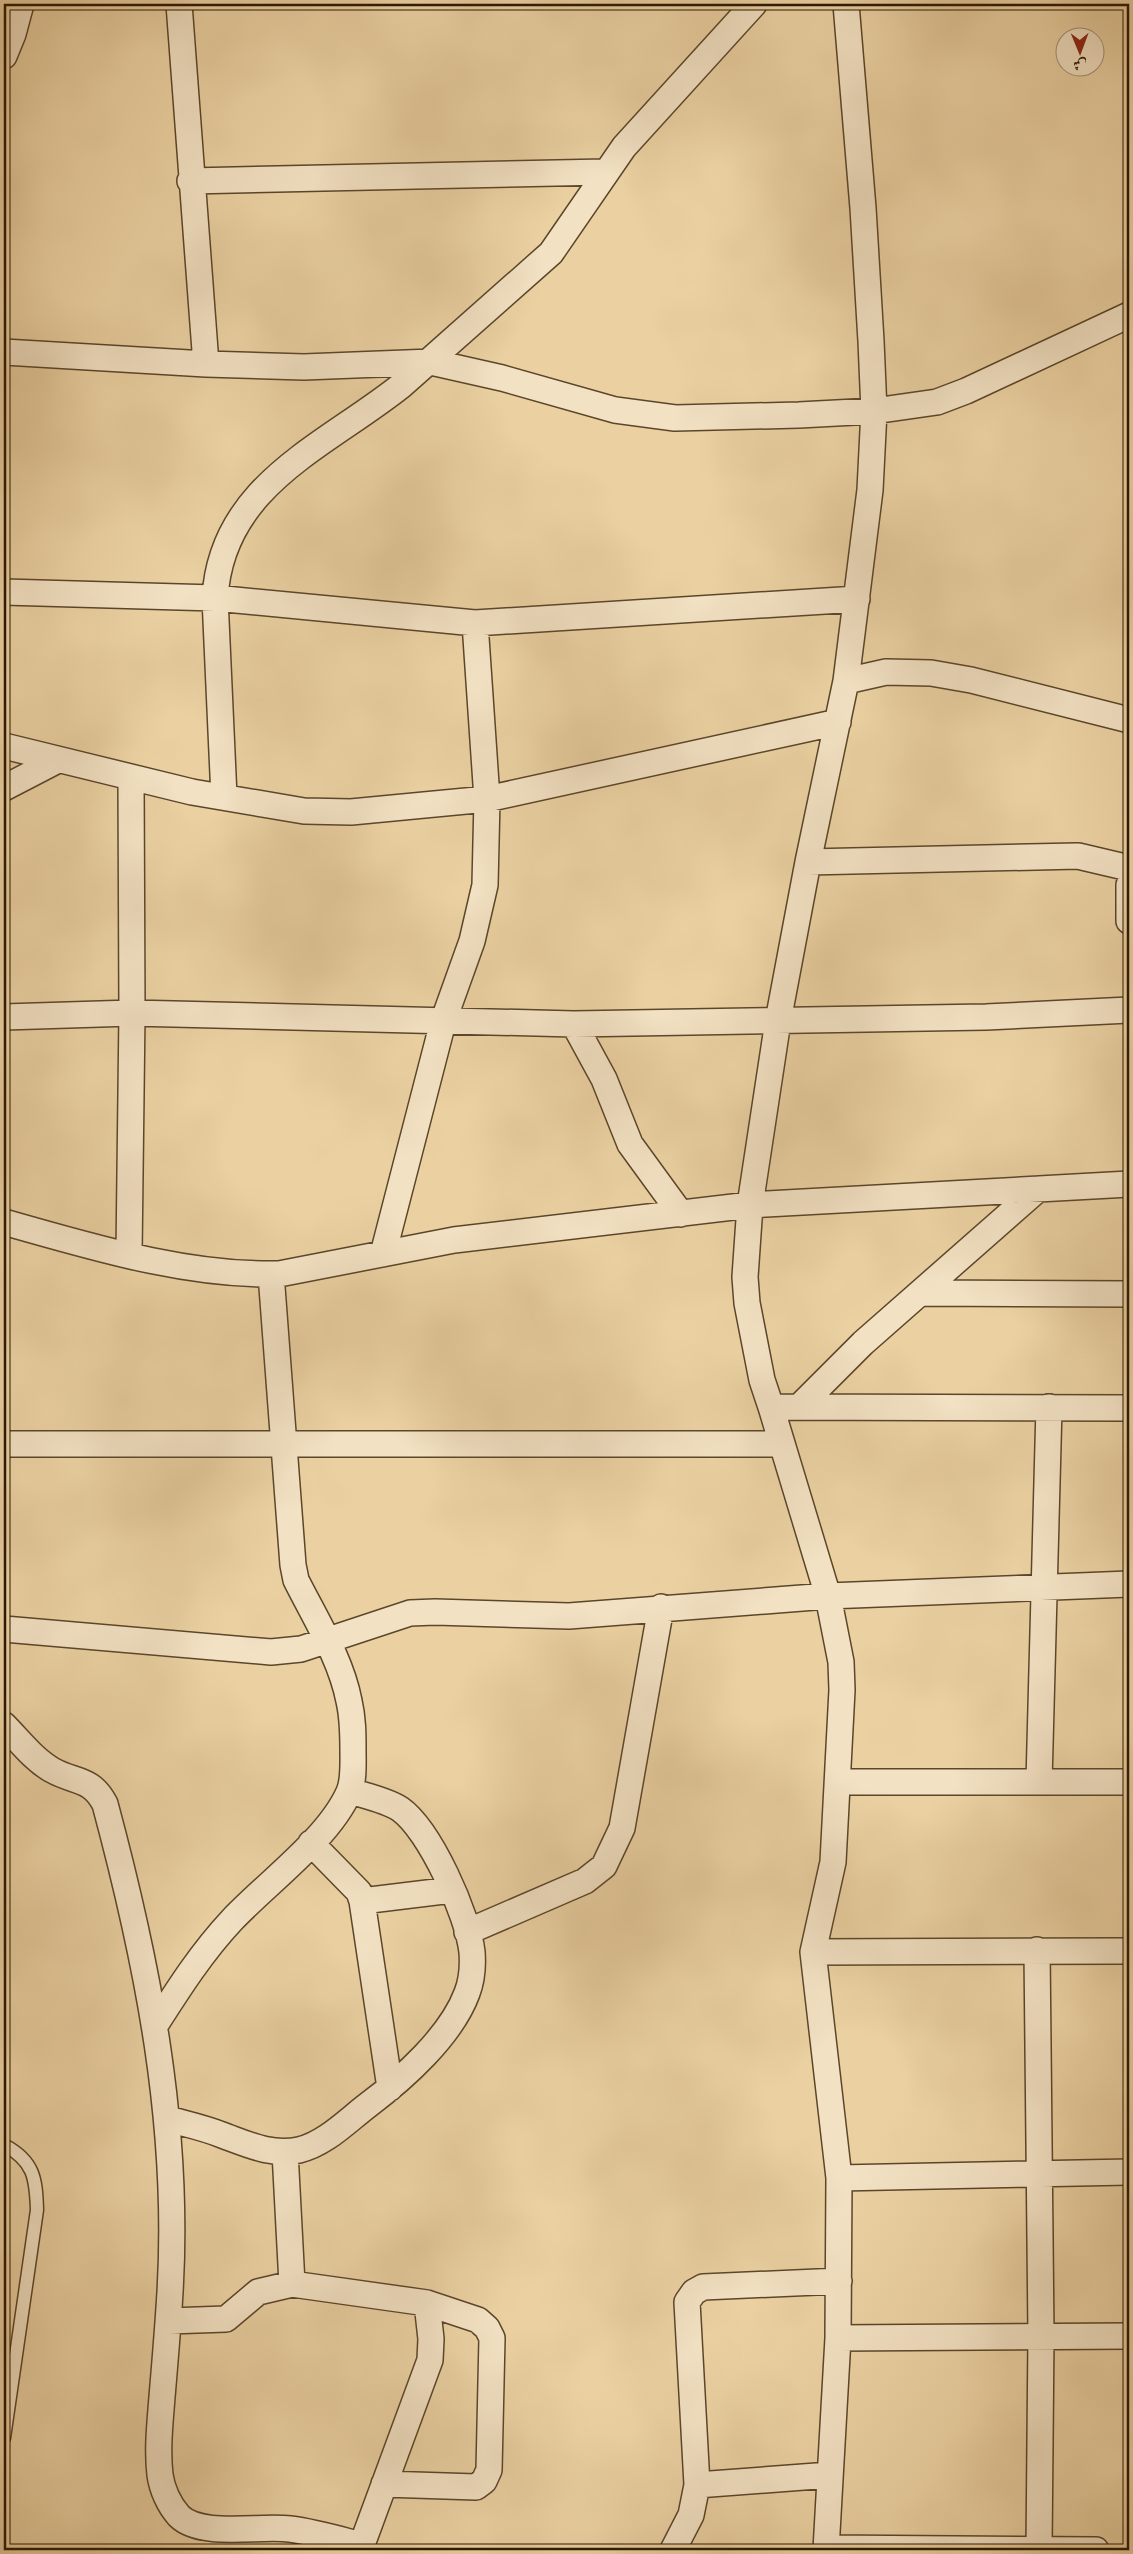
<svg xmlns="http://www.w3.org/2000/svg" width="1133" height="2554" viewBox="0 0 1133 2554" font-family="'IM FELL English',Amiri,serif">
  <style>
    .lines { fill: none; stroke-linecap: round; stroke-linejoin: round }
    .service-casing { stroke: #5b462a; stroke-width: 15 }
    .minor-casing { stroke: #5b462a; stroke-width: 28 }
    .service { stroke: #f2e1c3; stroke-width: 12 }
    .minor { stroke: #f2e1c3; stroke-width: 25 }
  </style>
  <rect width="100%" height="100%" fill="#ebd1a2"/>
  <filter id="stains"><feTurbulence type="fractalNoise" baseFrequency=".004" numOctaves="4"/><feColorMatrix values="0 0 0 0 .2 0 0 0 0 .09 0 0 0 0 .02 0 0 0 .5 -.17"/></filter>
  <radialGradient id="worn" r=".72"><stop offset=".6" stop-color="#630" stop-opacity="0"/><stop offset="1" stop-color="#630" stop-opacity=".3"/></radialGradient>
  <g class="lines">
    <g class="service-casing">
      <path id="service" d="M4 2145C34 2161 36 2178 37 2210L4 2438"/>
    </g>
    <g class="minor-casing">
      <path id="minor" d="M179 4 206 364
        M846 4 863 208 871 341 874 411 870 490 846 681 808 862 778 1021 750 1205 745 1277 747 1303 762 1380 771 1407 1129 1408
        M4 56 13 34 21 4
        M190 181 605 172
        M4 352 206 364 304 367 431 362 502 378 615 410 675 418 799 415 874 411 937 402 966 391 1129 315
        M4 592 215 598 475 623 857 599
        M846 681 886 672 931 673 971 680 1129 720
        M4 746 192 792 304 811 351 812 487 799 838 722
        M4 788 58 760
        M224 797 215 598C221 485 326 446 402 385L551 253 624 147 754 4
        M808 862 1078 856 1129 868
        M1129 885V921
        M4 1017 132 1013 574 1024 986 1017 1129 1010
        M574 1024 604 1079 630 1144 681 1214
        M4 1222C93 1247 186 1276 279 1274L454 1240 750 1205 1129 1184
        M129 1254 132 1013 131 778
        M383 1254 443 1022 472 941 485 885 487 799 475 623
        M921 1293 1129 1294
        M771 1407 828 1596 841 1662 842 1690 833 1862 813 1952 839 2178 838 2338 826 2550
        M799 1407 863 1343 1038 1189
        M4 1444H782
        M4 1629 271 1652 301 1649 410 1613 435 1612 569 1616 828 1596 1129 1584
        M4 1725C19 1740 33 1759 52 1770 75 1783 91 1777 105 1804 148 1964 180 2126 170 2292 168 2327 165 2362 162 2397 160 2423 157 2449 160 2475 162 2489 169 2505 179 2516 201 2538 260 2525 290 2529 314 2532 338 2539 361 2545
        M838 1782H1129
        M1039 1782 1049 1407
        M311 1843 359 1892 362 1901 390 2088
        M362 1901 452 1890
        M467 1932 585 1881 604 1866 622 1828 661 1607
        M1037 1950 1041 2335 1039 2549
        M813 1952 1129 1951
        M156 2024C179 1988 202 1952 232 1920 267 1883 329 1838 349 1792 354 1781 353 1763 353 1751 353 1734 353 1718 349 1701 341 1659 315 1618 296 1580L293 1565 271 1274
        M168 2119C186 2124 205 2128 222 2135 247 2144 271 2156 299 2150 325 2144 347 2121 368 2105 404 2078 451 2036 467 1993 472 1980 473 1965 472 1952 468 1915 430 1830 400 1809 386 1800 366 1796 350 1791
        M285 2152 292 2284
        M839 2178 1129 2172
        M169 2321 226 2319 258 2292 292 2284 427 2303 478 2320 487 2328 492 2338 489 2470 484 2481 476 2487 384 2484
        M838 2338 1129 2336
        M697 2485 830 2475
        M826 2548 1096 2550
        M360 2550 430 2360 431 2339 427 2303
        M673 2550 691 2515 697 2485 687 2302 694 2292 703 2287 839 2281"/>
    </g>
    <use href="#service" class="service"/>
    <use href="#minor" class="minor"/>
  </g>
  <rect width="1133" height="2554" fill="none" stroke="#ebd1a2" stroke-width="20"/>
  <rect x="5" y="5" width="1123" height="2544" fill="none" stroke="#2b1802" stroke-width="2.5"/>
  <rect x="10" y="10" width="1113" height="2534" fill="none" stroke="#2b1802"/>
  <g transform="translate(1080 52) rotate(179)"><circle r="24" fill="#f2e1c3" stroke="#a29176"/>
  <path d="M0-4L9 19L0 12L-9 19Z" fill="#8f2418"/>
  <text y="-8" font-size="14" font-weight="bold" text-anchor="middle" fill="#2b1802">ش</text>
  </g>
  <rect width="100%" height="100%" filter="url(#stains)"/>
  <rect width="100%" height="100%" fill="url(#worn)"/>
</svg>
